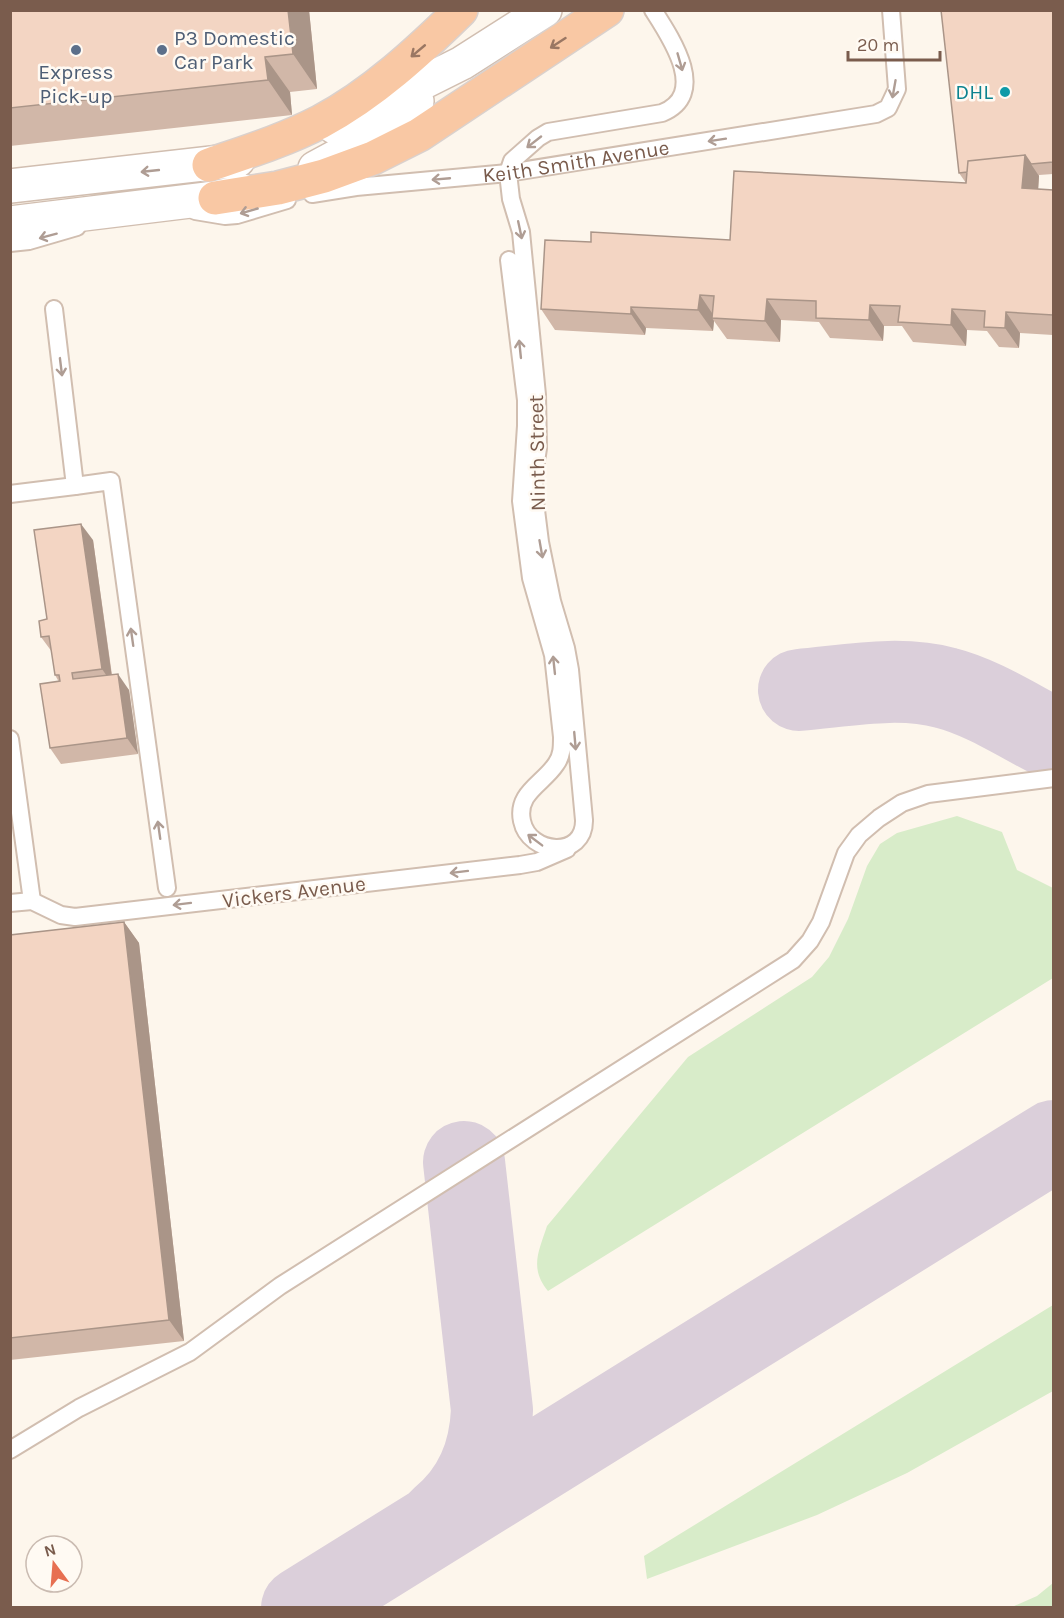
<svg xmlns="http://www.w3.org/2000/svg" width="1064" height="1618" viewBox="0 0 1064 1618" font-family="Karla,sans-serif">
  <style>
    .green { fill: #d8ecc9 }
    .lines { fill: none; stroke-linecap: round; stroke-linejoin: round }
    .taxiway { stroke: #dbcfda; stroke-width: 82 }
    .service-casing { stroke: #d1beb0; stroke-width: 20 }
    .tertiary-casing { stroke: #d1beb0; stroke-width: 36 }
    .trunk-casing { stroke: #dad1cd; stroke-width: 36 }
    .service { stroke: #fff; stroke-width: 16 }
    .tertiary { stroke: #fff; stroke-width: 33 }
    .trunk { stroke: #f9c8a4; stroke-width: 33 }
    .wall { fill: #d1b7a8 }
    .shaded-wall { fill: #aa9588 }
    .building { fill: #f3d5c3; stroke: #aa9588; stroke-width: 1.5 }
    .oneway { stroke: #9a7763 }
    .oneway2 { stroke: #af9d94 }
    .service-dot { fill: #5c6f8a; stroke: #fffaf3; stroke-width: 2 }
    .culture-dot { fill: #0f9aa8; stroke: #fffaf3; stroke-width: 2 }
    .labels { text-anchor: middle; stroke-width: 5; stroke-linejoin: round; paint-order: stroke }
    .service-label { font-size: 21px; fill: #4e5e75; stroke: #fffaf3; text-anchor: start }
    .culture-label { font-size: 21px; fill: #0d838f; stroke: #fffaf3; text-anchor: end }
    .street-label { font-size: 21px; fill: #7a5c4d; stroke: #fffaf3 }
  </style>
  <rect width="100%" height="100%" fill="#fdf6ec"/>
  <path class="green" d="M957 816 1002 832 1017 870 1053 888V978L548 1291C529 1268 539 1251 547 1226L688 1057 812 977 829 957 848 919 867 866 880 844 897 833Z
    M1053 1305V1391L907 1473 817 1515 647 1579 644 1556Z
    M1053 1583V1607H1012L1037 1596Z"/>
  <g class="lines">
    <path class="taxiway" d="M799 690C846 686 899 675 946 688 982 697 1020 722 1054 739
      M441 1519C475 1491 490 1454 492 1410L464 1162
      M302 1608 1054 1141"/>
    <g class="service-casing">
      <g id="service">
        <path id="s1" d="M312 194 356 187 508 173 876 114 888 108 897 89 891 10"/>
        <path d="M195 211 225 216 237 215 287 200"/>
        <path d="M10 243 29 241 77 227"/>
        <path d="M509 260 526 400V426L521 501 531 578 553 655 562 737C562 747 562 756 556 764 543 784 516 793 522 821 529 855 585 859 584 820L570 670 566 648 552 601 540 542 534 494V475L538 448 537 395 521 232 511 199 508 173 512 161 538 138 548 132 662 113C709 94 671 38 653 10"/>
        <path d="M75 486 111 481 167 888"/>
        <path d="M10 494 75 486 54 309"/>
        <path d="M10 739 32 901"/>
        <path d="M10 903 32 901 61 915 75 917 520 865 537 862 567 849"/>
        <path d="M10 1450 79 1408 190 1352 280 1286 793 960 810 941 821 922 846 853 859 835 879 818 902 803 928 794 1054 778"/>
      </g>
    </g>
    <g class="tertiary-casing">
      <path id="tertiary" d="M334 127 462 63 545 10
        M315 168 376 135 417 101
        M10 186 238 160
        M10 223 215 198 243 191"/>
    </g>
    <g class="trunk-casing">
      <path id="trunk" d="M209 165C247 152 285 140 320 122 373 94 419 51 461 10
        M215 198 278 188 324 176 373 158 419 135 607 10"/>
    </g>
    <use href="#service" class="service"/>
    <use href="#tertiary" class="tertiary"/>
    <use href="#trunk" class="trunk"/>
  </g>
  <path class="wall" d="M10 10H309L317 89 290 92 292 115 10 146Z
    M1053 10V174L1039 175 1038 189 1053 190V335L1020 333 1019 348 999 347 987 331 967 330 966 346 913 342 902 326H884L883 341 830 338 819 322 781 320 780 342 727 339 714 321 713 331 646 328 645 335 555 330 541 309 591 242 730 240 966 183 959 173Z
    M93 540 112 675 129 690 138 754 61 764 50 748 59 682 55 675 52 652 41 637 47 619Z
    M124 922 139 943 184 1341 10 1360V935Z"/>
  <path class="shaded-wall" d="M288 10H309L317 89 293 54Z
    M265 57 290 92 292 115 268 80Z
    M1025 155 1039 176 1037 209 1022 188Z
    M700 295 714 316 712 318 714 321 713 331 698 310Z
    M767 299 781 320 780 342 765 321Z
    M870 305 884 326 883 341 869 320Z
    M631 307 646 328 645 335 631 314Z
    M952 309 967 330 966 346 951 325Z
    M1006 312 1020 333 1019 348 1005 328Z
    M81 524 93 540 113 685 102 669Z
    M118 674 129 690 138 754 127 738Z
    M124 922 139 943 184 1341 169 1320Z"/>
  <path class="building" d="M10 10H288L293 54 265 57 268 80 10 108Z
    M941 10H1053V162L1031 164 1025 155 968 161 967 172 959 173Z
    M1025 155 1022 188 1053 190V315L1006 312 1005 328 984 327 985 311 952 309 951 325 898 322 900 306 870 305 869 320 816 318V301L767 299 765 321 712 318 714 296 700 295 698 310 631 307V314L541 309 545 240 591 242V232L730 240 734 171 966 183 968 161Z
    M81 524 102 669 72 673 73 679 118 674 127 738 50 748 40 684 60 681 59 675H55L49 636 41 637 39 621 47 619 34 530Z
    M124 922 169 1320 10 1338V935Z"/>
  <defs><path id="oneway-shaft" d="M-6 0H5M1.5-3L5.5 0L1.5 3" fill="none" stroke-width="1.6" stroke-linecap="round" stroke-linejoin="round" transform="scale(1.5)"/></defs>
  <g class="oneway">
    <use href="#oneway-shaft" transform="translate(558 43) rotate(147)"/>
    <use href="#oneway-shaft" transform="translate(418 51) rotate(140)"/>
  </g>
  <g class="oneway2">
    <use href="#oneway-shaft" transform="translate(680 62) rotate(74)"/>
    <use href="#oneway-shaft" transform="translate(894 89) rotate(100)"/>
    <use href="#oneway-shaft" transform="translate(717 140) rotate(171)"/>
    <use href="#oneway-shaft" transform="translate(534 142) rotate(142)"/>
    <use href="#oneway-shaft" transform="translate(150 171) rotate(174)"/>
    <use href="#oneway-shaft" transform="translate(441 179) rotate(175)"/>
    <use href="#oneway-shaft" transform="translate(249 211) rotate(164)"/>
    <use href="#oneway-shaft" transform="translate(520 230) rotate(78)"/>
    <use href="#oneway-shaft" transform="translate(48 236) rotate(165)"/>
    <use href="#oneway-shaft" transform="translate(520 349) rotate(-96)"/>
    <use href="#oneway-shaft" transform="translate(61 367) rotate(83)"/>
    <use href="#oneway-shaft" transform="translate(541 549) rotate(80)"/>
    <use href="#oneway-shaft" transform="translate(132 637) rotate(-98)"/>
    <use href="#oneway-shaft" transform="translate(554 665) rotate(-96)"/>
    <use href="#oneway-shaft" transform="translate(575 741) rotate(85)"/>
    <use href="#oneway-shaft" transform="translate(159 830) rotate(-98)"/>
    <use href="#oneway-shaft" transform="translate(535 840) rotate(-143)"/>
    <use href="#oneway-shaft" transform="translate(459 872) rotate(173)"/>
    <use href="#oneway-shaft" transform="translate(182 904) rotate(173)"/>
  </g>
  <g class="service-dot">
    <circle cx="76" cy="50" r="6"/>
    <circle cx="162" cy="50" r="6"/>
  </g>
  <circle class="culture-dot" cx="1005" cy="92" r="6"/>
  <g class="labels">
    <g class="service-label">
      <text x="174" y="45">P3 Domestic<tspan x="174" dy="24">Car Park</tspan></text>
      <text x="76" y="79" text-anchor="middle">Express<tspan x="76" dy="24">Pick-up</tspan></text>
    </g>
    <g class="culture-label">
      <text x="993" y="99">DHL</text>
    </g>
    <g class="street-label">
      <text dy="7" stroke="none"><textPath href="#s1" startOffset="266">Keith Smith Avenue</textPath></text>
      <text transform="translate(537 453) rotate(-91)" y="7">Ninth Street</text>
      <text transform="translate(294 892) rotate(-7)" y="7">Vickers Avenue</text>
    </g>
  </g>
  <rect width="1064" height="1618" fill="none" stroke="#7a5c4d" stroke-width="24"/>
  <g transform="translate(54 1564) rotate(344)"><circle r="28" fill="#fffaf3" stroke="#cabbb1" stroke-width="1.5"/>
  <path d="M0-4.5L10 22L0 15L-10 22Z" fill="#e76f51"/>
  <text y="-9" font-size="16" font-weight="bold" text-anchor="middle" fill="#7a5c4d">N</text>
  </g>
  <path d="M848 51v9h92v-9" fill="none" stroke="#7a5c4d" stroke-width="3"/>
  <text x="857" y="51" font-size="18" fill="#7a5c4d" stroke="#fffaf3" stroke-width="4.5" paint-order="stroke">20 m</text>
</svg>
